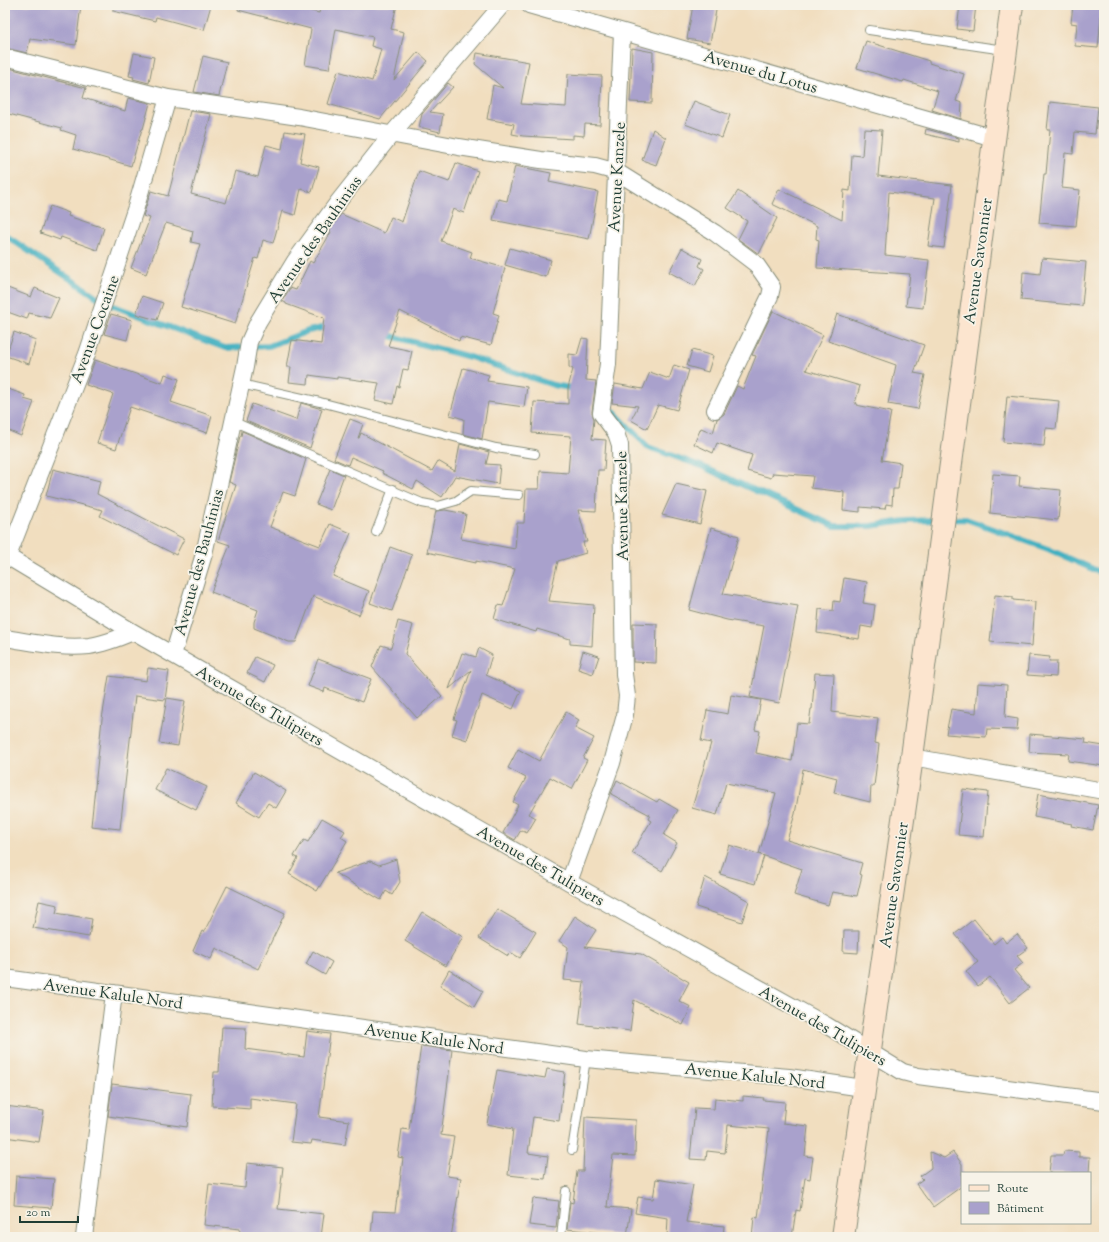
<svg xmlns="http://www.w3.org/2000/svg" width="1109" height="1242" viewBox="0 0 1109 1242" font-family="'Sorts Mill Goudy',serif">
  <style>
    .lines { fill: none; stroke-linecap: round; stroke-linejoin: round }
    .stream { stroke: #43b0c1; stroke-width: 6 }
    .building { fill: #a9a1cc }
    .lane-casing { stroke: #888e7a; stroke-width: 10 }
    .street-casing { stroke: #888e7a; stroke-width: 18 }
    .secondary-casing { stroke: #888e7a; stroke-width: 24 }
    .lane { stroke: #fff; stroke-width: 8 }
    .street { stroke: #fff; stroke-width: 16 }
    .secondary { stroke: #fce5cf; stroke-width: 22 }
    .labels { text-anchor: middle; stroke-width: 3.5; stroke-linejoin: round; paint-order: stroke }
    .street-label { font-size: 16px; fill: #1f3d34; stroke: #f7f3e8 }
  </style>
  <rect width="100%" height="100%" fill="#f7f3e8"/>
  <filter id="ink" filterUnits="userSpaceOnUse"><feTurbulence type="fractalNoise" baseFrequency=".025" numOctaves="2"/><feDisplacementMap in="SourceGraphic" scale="8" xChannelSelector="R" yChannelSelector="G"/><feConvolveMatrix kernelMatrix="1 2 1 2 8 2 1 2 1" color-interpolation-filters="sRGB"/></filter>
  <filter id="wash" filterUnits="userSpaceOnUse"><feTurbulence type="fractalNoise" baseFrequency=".012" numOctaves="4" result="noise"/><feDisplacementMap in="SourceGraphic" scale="16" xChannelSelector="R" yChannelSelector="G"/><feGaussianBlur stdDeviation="0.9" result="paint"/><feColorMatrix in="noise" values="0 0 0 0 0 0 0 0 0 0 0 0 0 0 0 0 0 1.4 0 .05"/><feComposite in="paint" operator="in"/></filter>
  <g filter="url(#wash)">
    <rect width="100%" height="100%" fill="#f1debf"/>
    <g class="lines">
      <path class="stream" d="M5 235 106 303 225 348 269 346 308 331 331 326
        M383 334 470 357 553 385 576 389
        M604 405 614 412 648 447 701 466 834 526H870L906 521 966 519 1048 549 1104 574"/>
    </g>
    <g id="blocks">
      <path class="building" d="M5 5H81L76 45 30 39 27 53 5 48Z
        M113 5H211L204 30 156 17 155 21 113 11Z
        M239 5H289L319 13 321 5H397L391 29 404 32 394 80 418 52 428 61 380 119 328 104 338 71 372 81 381 49 371 46 373 37 336 29 329 69 305 65 311 29 238 10Z
        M693 5H717L710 43 687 39Z
        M960 5H976L973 31 957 29Z
        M1073 5H1102L1098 48 1075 46 1077 24 1071 23Z
        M866 41 929 61V63L964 74 956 101 962 103 961 119 932 110 938 91 904 80 903 82 857 68Z
        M632 48 653 52 652 103 630 102Z
        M134 53 154 57 149 83 133 79 134 77 129 76Z
        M477 53 529 62 521 104 566 107 568 74 602 76 600 125 585 124 584 136 573 135V139L523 136 512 134 514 124 487 119 493 85 503 88 475 64Z
        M203 56 227 62 219 96 194 92Z
        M5 67 86 88 83 98 125 111 128 98 150 103 143 129H142L131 166 73 149 76 135 61 130 62 128 5 113Z
        M448 83 453 87 430 112 443 114 440 132 419 127 422 114Z
        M694 101 730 115 722 138 685 124Z
        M1050 102 1098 107 1095 134 1075 132 1073 154 1065 153 1062 188 1080 190 1076 226 1039 223 1044 174H1046L1050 130H1047Z
        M190 111 211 114 191 194 226 203 235 171 258 177 266 145 282 149 285 131 305 134 300 162 319 167 312 192 301 189 295 215 282 211 273 243 263 240 258 259 255 258 235 324 181 307 200 244 191 242 193 231 166 223 146 274 131 268 150 218 143 216 151 191 168 196Z
        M653 129 666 138 656 165 642 160Z
        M864 129 882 130 878 176 952 185 944 248 928 246 935 198 889 192 885 255 929 260 923 308 906 306 910 274 817 268 819 240 816 239 817 226 772 204 779 189 842 220 844 190 850 191 852 155 862 156Z
        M926 129 959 138V142L925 134Z
        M456 163 478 171 464 213 453 209 441 241 472 252 470 258 505 268 493 313 499 315 491 345 460 337 459 341 400 311 388 346 412 351 408 370 403 369 399 387 397 386 393 404 375 400 379 383 337 377V379L309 375 308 384 289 382 291 367H287L292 340 321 344 324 318 286 304V303L282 301 290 288 296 290 310 261 313 263 331 232 329 231 341 214 384 233 391 217 402 222 419 171 449 182Z
        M515 166 551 173 549 182 598 192 589 239 493 220 498 199 507 201Z
        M738 191 777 218 759 254 738 239 747 221 727 208Z
        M50 206 69 213 68 216 104 228 97 250 61 237 60 240 40 233Z
        M510 248 551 260 546 277 505 265Z
        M682 248 702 259 699 266 704 269 695 286 669 272Z
        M1042 258 1086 262 1082 306 1021 300 1023 272 1040 274Z
        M5 287 31 297 35 288 59 298 50 318 29 313 27 319 5 311Z
        M142 296 163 303 157 320 136 314Z
        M773 311 823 335 806 370 860 386 855 403H857L856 405 891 412 882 460 901 463 898 489H893L892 505 886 504 885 509 860 507V512L843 510 844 492 811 488 813 476 773 473 771 478 747 471 752 455 717 443 713 453 694 444 701 428 713 433 717 419 724 414 737 386 743 389 756 356 752 355Z
        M111 314 132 320 127 340 104 334Z
        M837 314 924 345 914 373 925 375 918 409 888 404 896 365 828 341Z
        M14 332 36 340 29 364 6 356Z
        M582 338 588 339 586 380 596 381 592 412 594 419 592 439 606 440 604 470H598L596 511 578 510 587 542H583L586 553 558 561 549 601 594 605 592 646 570 644V639L537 629 536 632 494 619 498 605 503 606 515 569 476 561V563L427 552 436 511 445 510 466 514 461 539 515 549 517 523H524L526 489H539L540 471 568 473 571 436 532 433 534 402 568 404V388L573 369 569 367V354L577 355Z
        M692 350 713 356 708 372 687 366Z
        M95 360 162 383 165 374 179 379 171 402 212 416 207 433 130 407 116 449 97 443 113 394 86 385Z
        M674 365 689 370 677 410 658 405 647 429 631 420 638 406 612 403 615 384 643 389 650 372 669 379Z
        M463 368 489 375 487 381 527 387 524 407 488 402 482 439 463 434 464 419 450 415Z
        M8 389 25 395 24 399 34 402 21 436 5 429V399Z
        M1007 396 1059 401 1056 429 1046 428 1044 446 1003 442Z
        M301 403 322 409 310 448 246 421 252 404 296 420Z
        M350 419 363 424 358 438H359L361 433 432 471 438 461 455 471 460 444 489 452 486 464 500 465 498 484 455 476 442 497 417 481 413 489 382 473 383 471 351 457 348 465 334 459Z
        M242 431 306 459 295 496 283 492 270 527 320 546 330 524 351 533 333 576 369 591 359 615 313 596 296 642H289L254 628V622L258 610 211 592 230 545 218 541 236 485 229 482 240 436H241Z
        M53 469 100 481 97 494 184 539 176 555 100 516 103 510 46 496Z
        M330 469 344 475 331 510 316 504Z
        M993 474 1020 476 1019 486 1061 490 1058 520 990 513Z
        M676 484 707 491 700 524 662 515Z
        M711 528 739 536 723 594 798 606 779 703 750 697 764 626 727 620 689 610Z
        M390 547 412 555 392 611 370 603Z
        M844 578 867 582 863 603 875 605 872 628 861 626 859 639 817 633 819 609 833 611 834 601 840 602Z
        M995 595 1013 597V600L1035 602 1032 646 990 642Z
        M398 621 413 625 405 654 442 696 417 718 372 667 381 645 391 648Z
        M633 623 657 624 656 663 633 662Z
        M479 648 492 655 486 675 521 691 513 709 482 695 467 740 452 735 457 720 454 719 471 670 449 689 462 653 476 657Z
        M583 651 599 656 593 674 578 669Z
        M1029 655 1050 657 1049 661H1057L1056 677 1027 675Z
        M255 657 273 665 265 682 247 673Z
        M318 659 371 679 362 702 325 688 324 692 308 686Z
        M148 668 169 671 165 700 135 696 120 829 91 826 102 719 109 676 146 681Z
        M815 673 834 674 832 712 878 718 875 743 879 744 874 786H871L870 802 834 793 837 778 803 769 795 814 787 840 862 863 859 874 862 875 857 896 832 892 828 905 794 895 802 869 759 854 776 793 726 783 717 815 692 808 711 743 701 741 707 710 728 714 731 695 761 700 755 730 760 731 756 753 792 761 797 723 809 724 811 709H812Z
        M978 683 1007 685 1005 717 1018 719 1017 730 987 729 986 737 946 734 951 709 976 713Z
        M167 698 185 701 178 746 159 743Z
        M566 712 579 720 575 728 594 738 583 758 587 760 572 789 550 777 529 814 536 818 527 833 521 830 515 840 503 833 518 805 513 802 526 778 508 768 518 749 539 761Z
        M1030 734 1086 739 1085 743 1104 746V766L1068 761 1069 754 1029 752Z
        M166 768 207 787 196 810 155 790Z
        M254 772 286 791 276 808 268 803 259 817 236 803Z
        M617 780 657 802 659 799 678 810 664 835 677 843 662 871 632 853 651 821 648 819 650 815 611 794Z
        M963 789 988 792 984 837 958 835Z
        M1038 794 1098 805 1093 830 1071 826 1072 824 1034 817Z
        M322 818 345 831 341 837 347 841 317 891 289 874 298 858 294 856 304 840 308 842Z
        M729 845 764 856 755 884 720 874Z
        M396 859 400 882 392 895 386 891 381 900 335 873 370 861 379 865Z
        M705 877 749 901 742 922 696 907Z
        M227 886 266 905V904L285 913 258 969 216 948 211 959 193 951 202 931 204 932Z
        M39 901 58 905 56 913 92 919 89 937 33 928Z
        M497 909 536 932 520 958 510 952 508 956 479 938Z
        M422 912 463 937 446 966 405 941Z
        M575 916 596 930 585 947 641 954 689 982 679 1001 691 1007 683 1025 634 1000 630 1031 579 1024 584 982 564 980 568 947 559 941Z
        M974 919 994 944 1002 937 1006 943 1017 934 1028 948 1017 956 1023 963 1014 970 1029 988 1010 1003 990 977 978 986 966 971 978 962 955 934Z
        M844 931H859L858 953 843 952Z
        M313 951 332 962 325 975 306 964Z
        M449 970 483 991 474 1007 440 986Z
        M222 1027 246 1028 245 1049 304 1057 307 1031 330 1034 319 1117 349 1121 345 1145 312 1140 311 1144 291 1142 296 1104 250 1098V1109L212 1106 214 1072H219Z
        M421 1046 452 1050 441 1135 454 1137 447 1176 461 1178 451 1237H371L373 1211 395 1212 397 1197H398L403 1158 398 1157 402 1129 409 1130Z
        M547 1069 565 1072 559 1121 533 1117 528 1153 548 1156 545 1179 508 1175 513 1129 487 1124 497 1070 545 1078Z
        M112 1084 191 1094 187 1127 108 1116Z
        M743 1096 764 1098 763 1100 785 1102 783 1123 808 1126 805 1156 813 1157 810 1179 805 1178 800 1211 796 1210 792 1237H752L754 1217 758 1218 769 1129 728 1125 725 1153 707 1151 706 1160 690 1159 695 1108 714 1109 715 1098 743 1101Z
        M5 1106 44 1111 39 1142 5 1137Z
        M585 1117 636 1120 635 1156 613 1155 607 1207 631 1209 627 1236 567 1229 570 1202 573 1203 577 1171H583Z
        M1064 1151 1079 1152V1157H1090L1089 1173H1049L1051 1155H1063Z
        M930 1152 944 1158 953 1152 962 1164V1186L933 1207 916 1184 923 1179 920 1176 931 1168Z
        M247 1163 283 1167 278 1209 324 1214 321 1237H239L240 1229 204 1225 209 1184 245 1188Z
        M16 1176 54 1179 51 1208 14 1205Z
        M656 1179 693 1185 686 1222 724 1226 723 1237H667L668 1218 635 1213 638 1197 653 1199Z
        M533 1198 559 1201 556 1228 529 1225Z"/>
    </g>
  </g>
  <g filter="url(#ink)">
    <use href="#blocks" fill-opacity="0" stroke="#888e7a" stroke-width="1"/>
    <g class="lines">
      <g class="lane-casing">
        <path id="lane" d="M869 30 1004 50
          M241 384 320 402 496 448 535 454
          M232 421 422 503 438 506 456 501 471 491 519 495
          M376 532 393 489
          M572 1150 586 1059
          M561 1237 566 1191"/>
      </g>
      <g class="street-casing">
        <path id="street" d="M529 5 994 138
          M5 57 168 98 299 117 459 147 541 160 595 166 617 172 715 233 756 264 772 287 770 296 715 410
          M5 555 133 632 569 882 826 1025 903 1072 918 1076 1104 1101
          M8 556 87 354 136 207 168 98
          M5 638C32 642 61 649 89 646 104 644 119 638 133 632
          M173 655 204 554 245 367 249 342 258 322 295 261 338 202 391 135 502 5
          M912 757 1104 791
          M569 882 612 763 625 715 627 696 624 674 620 445 616 433 601 413 608 364 622 32
          M5 978 586 1059 789 1077 863 1088
          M84 1237 114 993"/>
      </g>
      <g class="secondary-casing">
        <path id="secondary" d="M843 1237 912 757 1012 5"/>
      </g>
      <use href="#lane" class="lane"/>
      <use href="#street" class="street"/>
      <use href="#secondary" class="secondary"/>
    </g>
  </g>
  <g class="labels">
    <g class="street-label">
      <text transform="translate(761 71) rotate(16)" y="6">Avenue du Lotus</text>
      <text transform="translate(616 177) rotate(-87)" y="6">Avenue Kanzele</text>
      <text transform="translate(314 239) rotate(-55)" y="6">Avenue des Bauhinias</text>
      <text transform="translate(977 261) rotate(-82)" y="6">Avenue Savonnier</text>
      <text transform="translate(94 329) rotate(-70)" y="6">Avenue Cocaine</text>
      <text transform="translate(621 506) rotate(-91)" y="6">Avenue Kanzele</text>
      <text transform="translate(198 562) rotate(-75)" y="6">Avenue des Bauhinias</text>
      <text transform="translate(260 705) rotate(30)" y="6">Avenue des Tulipiers</text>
      <text transform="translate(541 865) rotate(30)" y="6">Avenue des Tulipiers</text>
      <text transform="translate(893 885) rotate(-82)" y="6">Avenue Savonnier</text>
      <text transform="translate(113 993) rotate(8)" y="6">Avenue Kalule Nord</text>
      <text transform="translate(823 1025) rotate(30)" y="6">Avenue des Tulipiers</text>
      <text transform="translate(434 1038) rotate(8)" y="6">Avenue Kalule Nord</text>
      <text transform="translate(755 1075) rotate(6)" y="6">Avenue Kalule Nord</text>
    </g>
  </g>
  <rect width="1109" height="1242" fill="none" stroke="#f7f3e8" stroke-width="20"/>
  <rect x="961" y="1172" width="130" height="52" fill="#f7f3e8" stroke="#a1aaa0"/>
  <rect x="969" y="1185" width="20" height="6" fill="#fce5cf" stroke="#a1aaa0"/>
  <text x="997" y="1192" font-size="12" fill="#1f3d34">Route</text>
  <rect x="969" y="1202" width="20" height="12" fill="#a9a1cc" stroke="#a1aaa0"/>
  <text x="997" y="1212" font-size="12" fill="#1f3d34">Bâtiment</text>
  <path d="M20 1216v6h58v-6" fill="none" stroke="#1f3d34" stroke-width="2"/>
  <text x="26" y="1216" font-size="12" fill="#1f3d34" stroke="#f7f3e8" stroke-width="3" paint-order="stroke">20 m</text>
</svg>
